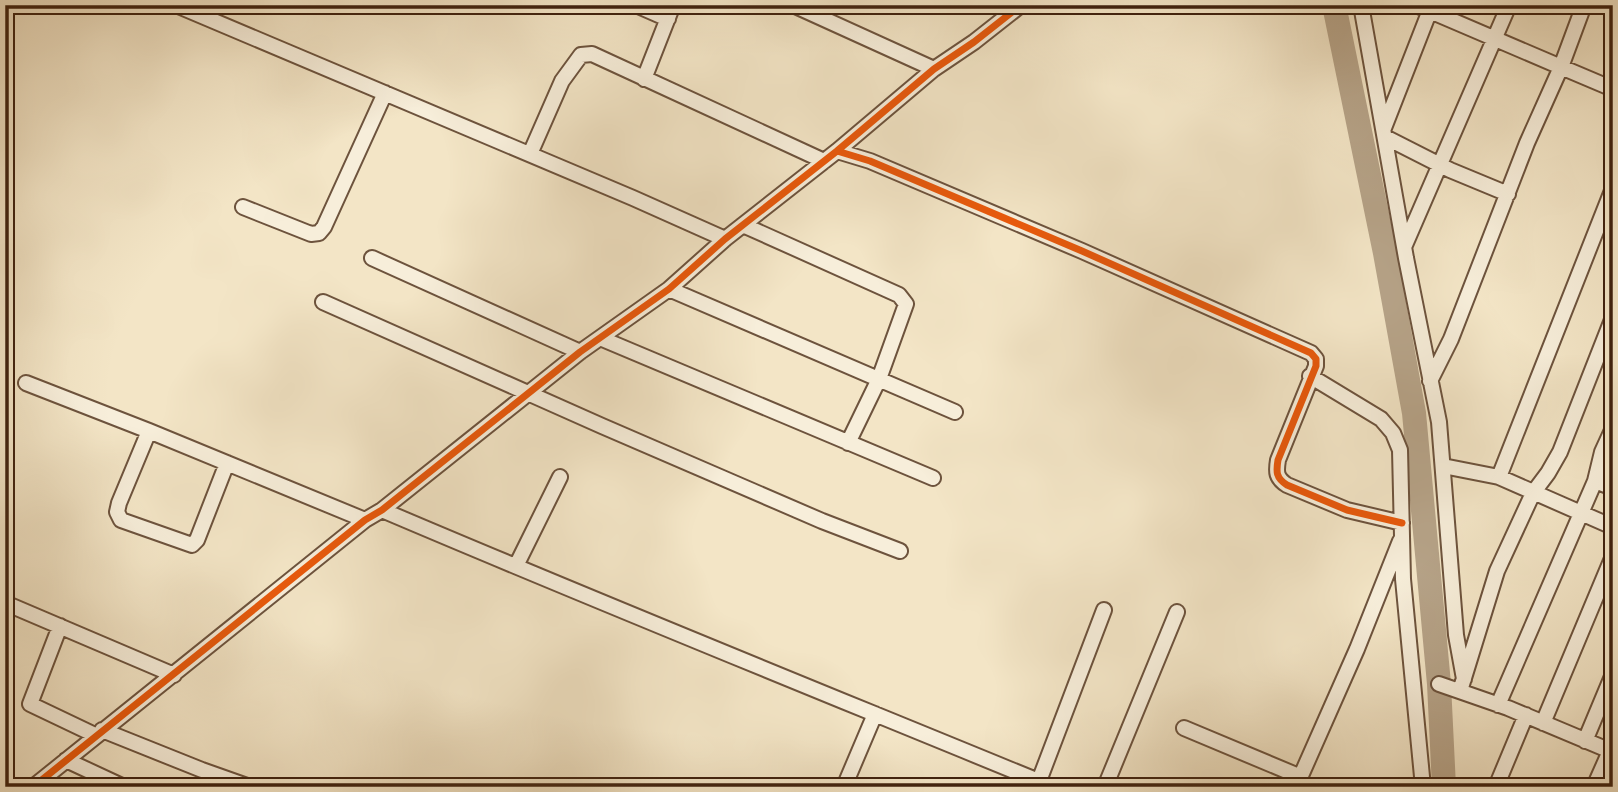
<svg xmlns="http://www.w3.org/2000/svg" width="1618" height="792" viewBox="0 0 1618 792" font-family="'IM FELL Double Pica',serif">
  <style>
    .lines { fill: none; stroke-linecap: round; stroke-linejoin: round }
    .river { stroke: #b6a388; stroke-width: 24 }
    .minor-casing { stroke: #6d533d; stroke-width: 18 }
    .minor { stroke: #f7eeda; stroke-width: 14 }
    .cycleway-casing { stroke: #f7eeda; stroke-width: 11 }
    .cycleway { stroke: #e8590c; stroke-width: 7 }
  </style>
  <rect width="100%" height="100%" fill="#f3e5c6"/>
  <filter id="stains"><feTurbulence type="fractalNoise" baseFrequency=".00286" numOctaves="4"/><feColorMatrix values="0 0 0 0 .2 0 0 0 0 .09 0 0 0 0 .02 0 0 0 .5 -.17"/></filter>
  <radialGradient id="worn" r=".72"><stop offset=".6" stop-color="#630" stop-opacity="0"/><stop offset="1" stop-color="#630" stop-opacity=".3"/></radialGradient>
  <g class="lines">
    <path class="river" d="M1334 5 1385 253 1414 413 1439 684 1444 787"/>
    <g class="minor-casing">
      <path id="minor" d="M176 5 633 198 725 239
        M636 5 668 19
        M793 5 934 69
        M1361 5 1406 258 1439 422 1456 635 1464 679
        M1416 5 1561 67 1584 5
        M644 79 673 5
        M1384 128 1432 5
        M1385 137 1450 170 1508 194
        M837 151 870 161 1082 251 1311 353 1316 359V366L1278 460C1276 472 1276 478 1287 485L1347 510 1402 523
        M530 154 562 81 581 55 592 54 824 161
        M243 207 311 234 319 233 324 227 385 93
        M743 225 899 295 906 304 879 379 848 443
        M1405 245 1509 5
        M372 258 580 352
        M669 289 955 412
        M323 302 602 426 822 521 900 551
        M600 338 933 478
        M1310 376 1381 419 1393 433 1400 450 1403 579 1423 787
        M1430 381 1451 339 1527 143 1561 67 1613 89
        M26 383 149 431 365 520
        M1613 428 1602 452 1595 481 1613 488
        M149 431 119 503 117 512 121 520 192 545 197 540 227 463
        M1443 466 1499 477 1613 527
        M1499 477 1613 188
        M382 510C605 605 829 695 1053 787
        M516 566 560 477
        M5 603 174 675
        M60 626 30 704 95 735
        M1439 684 1508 708 1613 752
        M1460 691 1497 571 1533 493 1548 473 1560 452 1613 317
        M1498 705 1595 481
        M1543 723 1613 556
        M1184 728 1301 777
        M102 730 202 770 250 787
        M1585 741 1613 674
        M66 760 124 787
        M1039 781 1104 610
        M33 787 365 520 382 510 580 352 669 289 725 239 837 151 934 69 974 42 1021 5
        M844 787 875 714
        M1105 787 1177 612
        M1296 787 1357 649 1400 541
        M1496 787 1526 715
        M1594 787 1610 751"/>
    </g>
    <use href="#minor" class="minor"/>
    <g class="cycleway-casing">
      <path id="cycleway" d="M837 151 870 161 1082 251 1311 353 1316 359V366L1278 460C1276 472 1276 478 1287 485L1347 510 1402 523
        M33 787 365 520 382 510 580 352 669 289 725 239 837 151 934 69 974 42 1021 5"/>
    </g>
    <use href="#cycleway" class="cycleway"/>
  </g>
  <rect width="1618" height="792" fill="none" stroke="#f3e5c6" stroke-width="28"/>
  <rect x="7" y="7" width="1604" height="778" fill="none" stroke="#40220f" stroke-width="3.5"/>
  <rect x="14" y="14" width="1590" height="764" fill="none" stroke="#40220f" stroke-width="2"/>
  <rect width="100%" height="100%" filter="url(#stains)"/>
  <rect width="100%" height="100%" fill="url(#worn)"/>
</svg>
